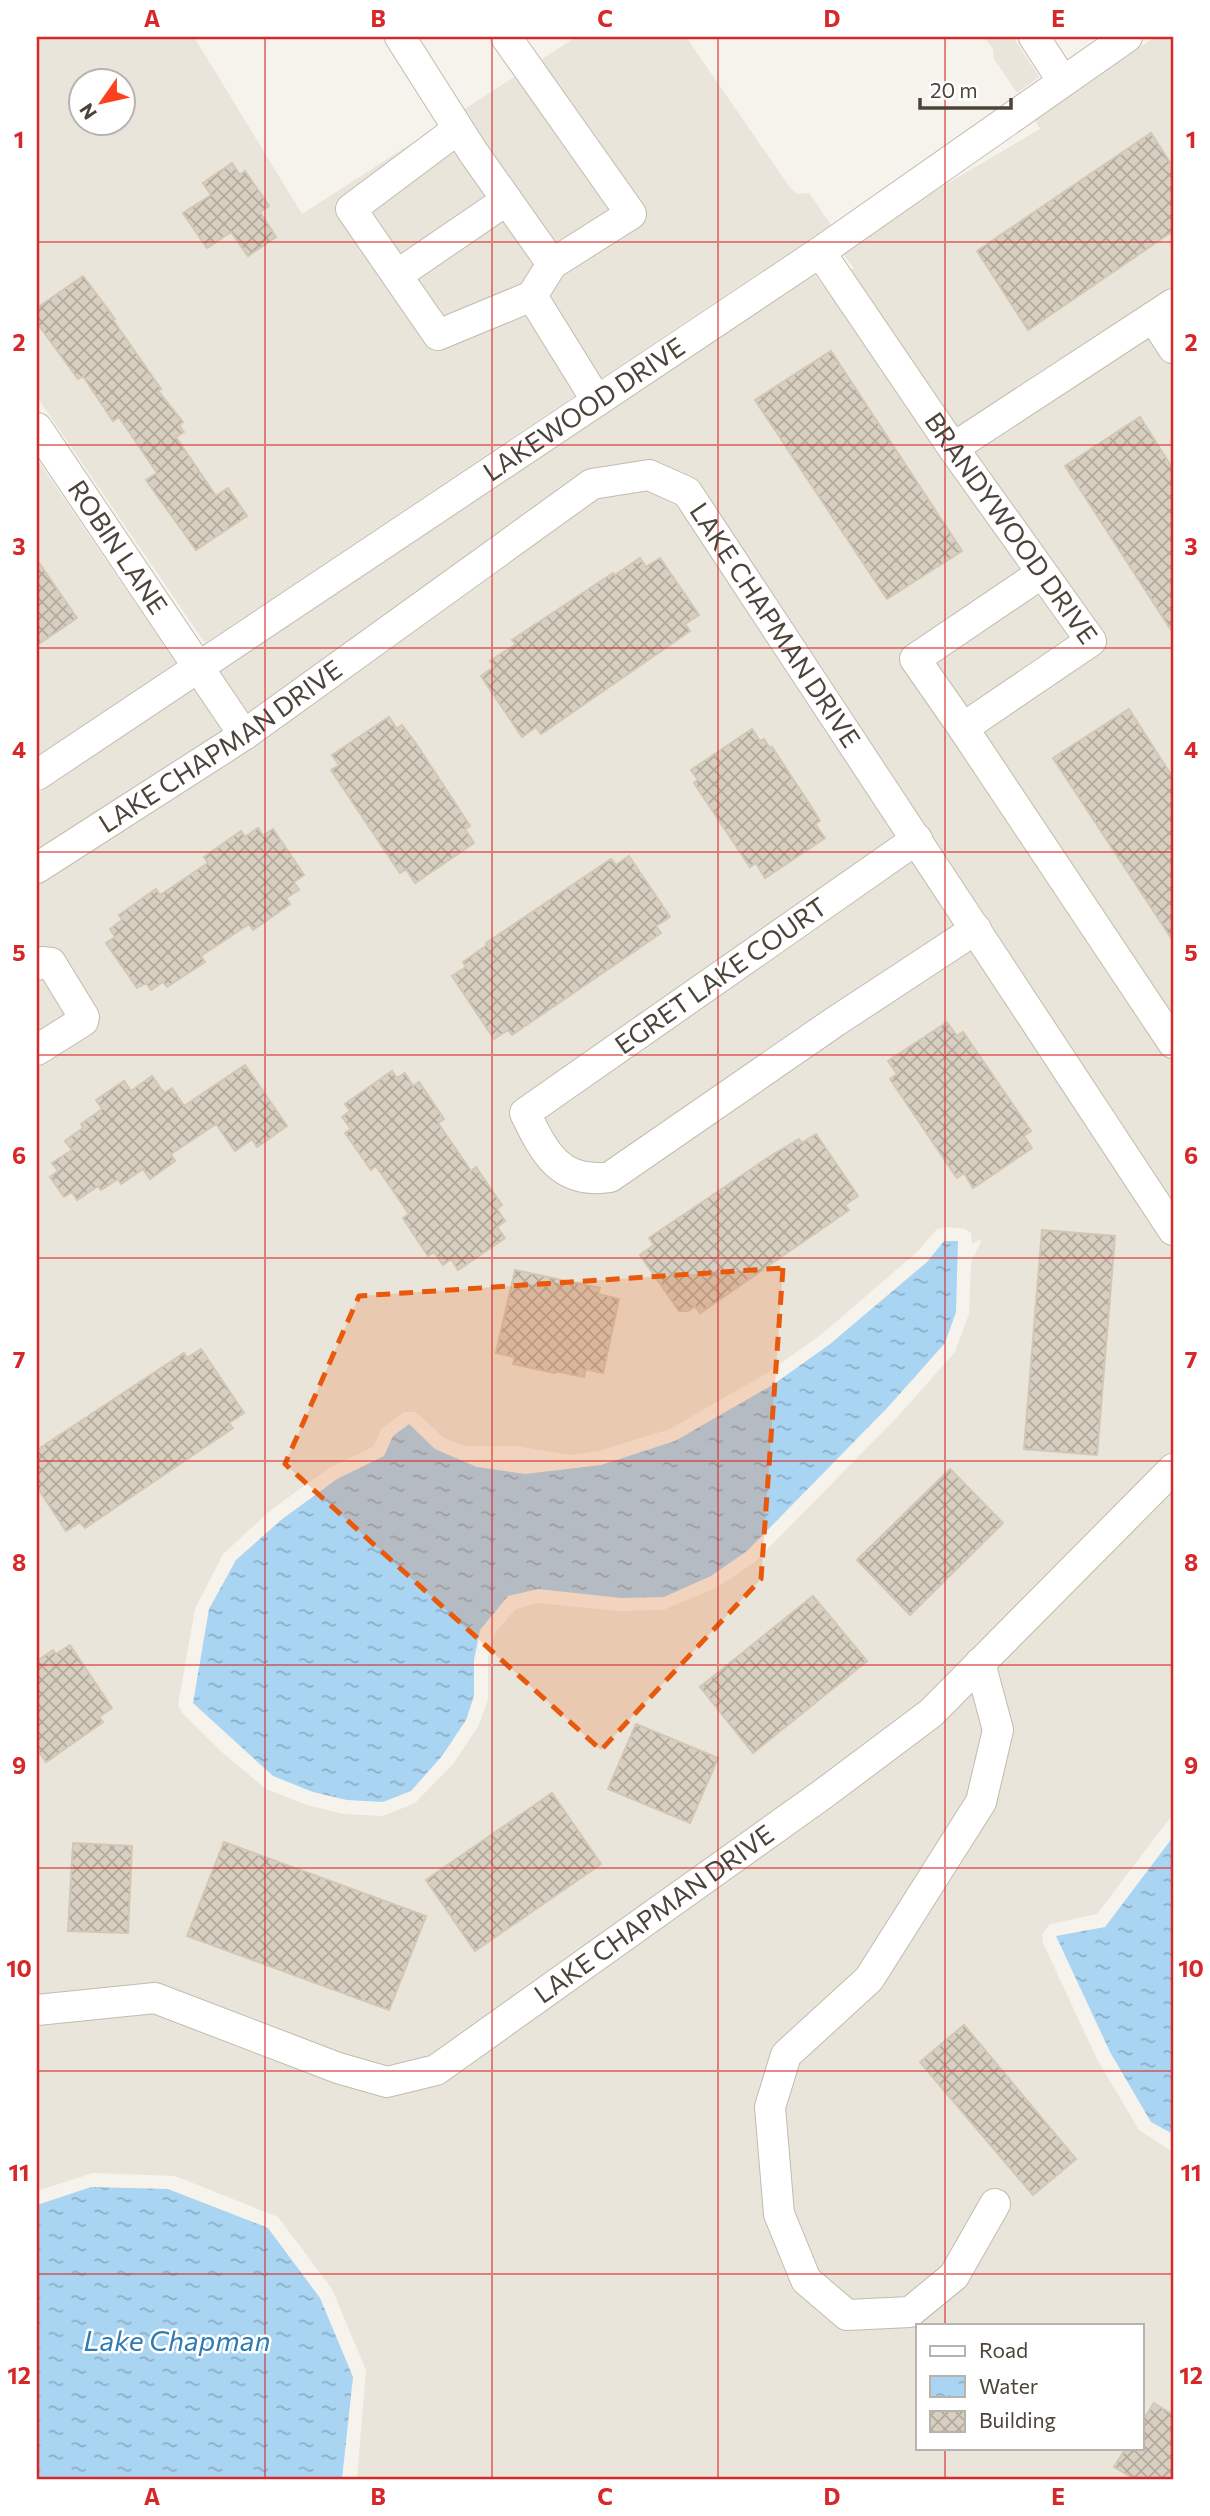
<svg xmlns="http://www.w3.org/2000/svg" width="1210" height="2516" viewBox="0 0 1210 2516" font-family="Commissioner,sans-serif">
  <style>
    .residential { fill: #eae5da; fill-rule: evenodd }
    .water { fill: url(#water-ripples) }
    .building { fill: url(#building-cross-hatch); stroke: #d3c7b4; stroke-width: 2 }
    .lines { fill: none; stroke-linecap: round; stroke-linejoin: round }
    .minor-casing { stroke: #c2bbae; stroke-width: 32 }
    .minor { stroke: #fff; stroke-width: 30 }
    .marked { fill: #e8590c; fill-opacity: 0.2; stroke: #e8590c; stroke-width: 5; stroke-dasharray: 14 9; stroke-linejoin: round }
    .grid { fill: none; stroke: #d62828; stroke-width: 2; stroke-opacity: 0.55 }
    .labels { text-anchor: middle; stroke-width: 5; stroke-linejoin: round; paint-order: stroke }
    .street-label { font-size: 26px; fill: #4b4439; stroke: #fff }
    .water-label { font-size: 28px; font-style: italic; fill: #2e7ab2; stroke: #fff }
    .neatline { fill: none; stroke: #d62828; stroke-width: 2.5 }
    .grid-label { font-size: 23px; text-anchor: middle; font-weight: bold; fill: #d62828 }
  </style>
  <defs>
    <pattern id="water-ripples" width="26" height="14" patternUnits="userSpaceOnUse" patternTransform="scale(1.75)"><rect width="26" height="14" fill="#a9d4f2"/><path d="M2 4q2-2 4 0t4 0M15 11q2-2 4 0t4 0" fill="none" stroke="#8caec5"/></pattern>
    <pattern id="building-cross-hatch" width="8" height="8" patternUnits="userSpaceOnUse" patternTransform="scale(1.75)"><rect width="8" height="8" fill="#d8cfc1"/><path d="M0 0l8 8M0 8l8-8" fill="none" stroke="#b1aa9e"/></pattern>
  </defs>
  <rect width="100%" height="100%" fill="#f6f3ec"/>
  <path class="residential" d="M37 37H194L302 214 576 37H686L791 189 798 194 809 193 831 225 205 643 37 397ZM80 80H122V122H80Z
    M984 37H1013L1039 77 1017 93 994 59 993 49Z
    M1155 37H1173V1814L1097 1914 1050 1924 1042 1934 1043 1943 1097 2059 1139 2130 1173 2152V2479H357L366 2370 332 2289 278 2217 175 2176 93 2173 37 2191V794L814 274 826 289 854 268 843 254 924 197 1040 129 1034 119ZM947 1227 965 1229 971 1233 972 1244 982 1239 971 1263 969 1314 955 1352 898 1416 755 1562 716 1588 663 1610 619 1611 537 1603 516 1609 494 1634 488 1659V1699L478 1727 453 1764 415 1803 383 1816 344 1814 307 1805 266 1789 223 1753 182 1713 178 1705 195 1609 223 1554 271 1510 329 1468 373 1447 382 1428 404 1412H416L444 1438 464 1446H516L570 1455 599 1451 670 1429 767 1373 822 1334 917 1252 937 1229ZM918 2325H1142V2448H918Z
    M37 459 176 663 37 757Z"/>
  <path class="water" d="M944 1241H958L956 1312 945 1343 888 1407 747 1551 711 1576 664 1597 621 1598 538 1589 508 1596 480 1630 474 1660V1696L466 1720 442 1756 411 1791 383 1802 347 1800 313 1792 273 1776 193 1703 209 1609 236 1560 281 1520 337 1479 384 1456 393 1436 409 1424 435 1449 477 1467 525 1474 601 1465 675 1441 774 1384 830 1344 927 1262Z
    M1173 1837V2134L1151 2122 1110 2052 1056 1936 1105 1927Z
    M91 2187 168 2189 268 2228 320 2298 353 2377 342 2479H37V2205Z"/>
  <path class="building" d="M1151 133 1173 167V231L1028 330 977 251Z
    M232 163 240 175 245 171 269 206 260 212 276 237 248 256 231 232 207 248 183 213 211 195 203 183Z
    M83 276 115 319 113 320 161 389 158 391 183 422 179 425 184 432 176 437 216 496 228 488 247 516 196 550 146 480 157 473 119 417 113 421 83 376 78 379 37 323V308Z
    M831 351 962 551 887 599 755 400Z
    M1140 417 1173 469V633L1065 466Z
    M640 558 646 567 660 558 699 615 685 624 690 631 541 734 536 727 522 737 481 676 494 667 490 661 516 644 512 640 613 573 615 575Z
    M37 560 77 618 37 645Z
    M1129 709 1173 778V941L1053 758Z
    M389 717 397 729 402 725 417 745 470 826 465 829 474 843 415 883 406 869 400 873 331 770 339 765 332 755Z
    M752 729 760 741 764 739 770 748 772 747 814 811 820 821 815 824 825 838 765 878 756 863 750 867 694 783 698 780 691 770Z
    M258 828 263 836 273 829 304 875 294 882 299 890 286 898 290 904 253 930 249 924 201 956 205 962 167 987 163 982 151 990 146 983 137 988 106 943 115 937 110 929 122 920 119 915 156 889 160 895 208 863 204 857 241 831 245 837Z
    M629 856 670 917 656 926 661 933 512 1035 508 1030 494 1039 452 976 466 967 463 962 487 945 486 943 611 859 616 865Z
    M947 1022 957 1036 963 1032 1031 1131 1024 1136 1032 1148 973 1188 964 1173 957 1178 890 1079 897 1074 888 1061Z
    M245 1065 287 1126 257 1147 252 1139 235 1151 216 1124 171 1154 175 1161 150 1179 143 1169 121 1184 118 1179 101 1190 98 1186 77 1200 72 1192 64 1197 50 1177 58 1171 52 1163 72 1150 65 1141 83 1128 81 1124 102 1109 96 1100 124 1081 131 1091 152 1076 164 1093 172 1088 184 1106Z
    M392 1071 397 1078 405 1073 413 1086 419 1082 444 1119 438 1123 471 1171 476 1167 502 1205 497 1209 505 1221 497 1227 505 1238 458 1270 451 1259 443 1265 434 1252 428 1256 403 1218 409 1214 376 1166 371 1170 345 1133 351 1129 342 1117 350 1111 345 1104Z
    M816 1134 858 1196 845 1205 849 1210 700 1313 695 1306 688 1311H679L640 1255 654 1245 649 1238 772 1155 799 1139 802 1143Z
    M1042 1230 1115 1236 1097 1455 1024 1449Z
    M515 1270 600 1288 598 1294 619 1299 603 1373 586 1369 584 1377 555 1371V1373L513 1364 515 1357 496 1353Z
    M201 1349 244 1413 229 1423 233 1428 85 1528 80 1522 66 1531 37 1487V1450L184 1353 187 1358Z
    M950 1469 1003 1523 910 1615 857 1560Z
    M813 1596 867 1661 753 1753 700 1687Z
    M70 1645 112 1708 99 1717 103 1722 46 1762 37 1749V1661L53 1650 56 1654Z
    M636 1724 718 1758 690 1823 608 1789Z
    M552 1793 601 1864 475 1951 426 1880Z
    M224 1842 426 1916 389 2010 187 1936Z
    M73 1843 132 1846 128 1933 68 1931Z
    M964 2025 1076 2159 1033 2195 920 2062Z
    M1154 2403 1173 2415V2479H1134L1114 2467 1126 2448H1142V2422Z"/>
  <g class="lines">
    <g class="minor-casing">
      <g id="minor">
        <path d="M400 37 473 152 552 264"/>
        <path d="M506 37 631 214 552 264 532 296 597 401"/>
        <path d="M1034 37 1062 80"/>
        <path d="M458 129 351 209 438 335 532 296"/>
        <path id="s1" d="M820 252 953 448 1091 641 963 728 1173 1043"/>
        <path d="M397 275 507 200"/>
        <path d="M1153 317 1173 348"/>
        <path id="s2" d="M37 428 244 735"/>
        <path d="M953 448 1173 304"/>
        <path d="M963 728 915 659 1042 573"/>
        <path id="s3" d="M37 775 820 252 1127 37"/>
        <path d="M917 839 525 1113C544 1152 560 1185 610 1177L836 1021 976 929"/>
        <path id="s4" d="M37 868 244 735 592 484 649 475 687 492 1173 1230"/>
        <path d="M37 965 42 962 51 963 84 1017 83 1021 37 1050"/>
        <path d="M980 1663 998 1730 981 1802 869 1979 786 2055 770 2107 779 2214 806 2280 847 2315 910 2312 954 2276 995 2204"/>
        <path id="s5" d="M37 2010 155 1998 338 2068 387 2082 436 2070 823 1794 931 1713 1173 1469"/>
      </g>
    </g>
    <use href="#minor" class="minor"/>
  </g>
  <path class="marked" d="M783 1268 761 1579 601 1750 285 1464 359 1296Z"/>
  <path class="grid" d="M265 37V2479M492 37V2479M718 37V2479M945 37V2325M37 242H1173M37 445H1173M37 648H1173M37 852H1173M37 1055H1173M37 1258H1173M37 1461H1173M37 1665H1173M37 1868H1173M37 2071H1173M37 2274H1173M945 2448V2479"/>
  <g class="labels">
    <g class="street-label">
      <text dy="9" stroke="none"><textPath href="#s3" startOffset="658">LAKEWOOD DRIVE</textPath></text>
      <text dy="9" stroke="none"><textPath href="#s1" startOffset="336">BRANDYWOOD DRIVE</textPath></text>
      <text dy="9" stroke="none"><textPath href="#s2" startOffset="144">ROBIN LANE</textPath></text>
      <text dy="9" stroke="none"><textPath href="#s4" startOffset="934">LAKE CHAPMAN DRIVE</textPath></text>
      <text dy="9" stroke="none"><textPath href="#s4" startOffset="220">LAKE CHAPMAN DRIVE</textPath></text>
      <text transform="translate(721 976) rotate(-35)" y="9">EGRET LAKE COURT</text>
      <text dy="9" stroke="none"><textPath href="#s5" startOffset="684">LAKE CHAPMAN DRIVE</textPath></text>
    </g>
    <g class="water-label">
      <text x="177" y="2351">Lake Chapman</text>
    </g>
  </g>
  <rect width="1210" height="2516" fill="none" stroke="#ffffff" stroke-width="77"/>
  <rect x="916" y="2324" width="228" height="126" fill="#ffffff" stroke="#b7b4b0" stroke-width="2"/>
  <rect x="930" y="2346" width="35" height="10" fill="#ffffff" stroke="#b7b4b0" stroke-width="2"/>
  <text x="979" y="2358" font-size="21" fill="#4b4439">Road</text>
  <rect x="930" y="2376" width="35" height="21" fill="url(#water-ripples)" stroke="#b7b4b0" stroke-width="2"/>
  <text x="979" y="2394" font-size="21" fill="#4b4439">Water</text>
  <rect x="930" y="2411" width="35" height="21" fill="url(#building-cross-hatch)" stroke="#b7b4b0" stroke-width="2"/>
  <text x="979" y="2428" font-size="21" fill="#4b4439">Building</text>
  <g transform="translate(102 102) rotate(236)"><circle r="33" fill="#ffffff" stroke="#b7b4b0" stroke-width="2"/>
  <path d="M0-5L12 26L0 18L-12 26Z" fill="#fc3f1d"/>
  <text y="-10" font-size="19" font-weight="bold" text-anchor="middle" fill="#4b4439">N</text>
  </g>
  <path d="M920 98v10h91v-10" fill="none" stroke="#4b4439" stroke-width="3.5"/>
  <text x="930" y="98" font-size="21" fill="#4b4439" stroke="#ffffff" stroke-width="5" paint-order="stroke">20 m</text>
  <rect x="38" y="38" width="1134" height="2440" class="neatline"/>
  <g class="grid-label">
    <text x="152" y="27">A</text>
    <text x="378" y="27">B</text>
    <text x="605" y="27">C</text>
    <text x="832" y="27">D</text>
    <text x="1058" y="27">E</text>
    <text x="19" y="148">1</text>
    <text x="1191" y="148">1</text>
    <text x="19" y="351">2</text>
    <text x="1191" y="351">2</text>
    <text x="19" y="555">3</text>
    <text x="1191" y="555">3</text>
    <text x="19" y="758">4</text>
    <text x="1191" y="758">4</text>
    <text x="19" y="961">5</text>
    <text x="1191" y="961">5</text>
    <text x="19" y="1164">6</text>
    <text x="1191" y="1164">6</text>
    <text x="19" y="1368">7</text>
    <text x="1191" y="1368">7</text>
    <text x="19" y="1571">8</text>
    <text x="1191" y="1571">8</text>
    <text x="19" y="1774">9</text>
    <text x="1191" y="1774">9</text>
    <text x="19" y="1977">10</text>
    <text x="1191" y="1977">10</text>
    <text x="19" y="2181">11</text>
    <text x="1191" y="2181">11</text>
    <text x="19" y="2384">12</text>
    <text x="1191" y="2384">12</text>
    <text x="152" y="2505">A</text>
    <text x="378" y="2505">B</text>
    <text x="605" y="2505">C</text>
    <text x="832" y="2505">D</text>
    <text x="1058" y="2505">E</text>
  </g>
</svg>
